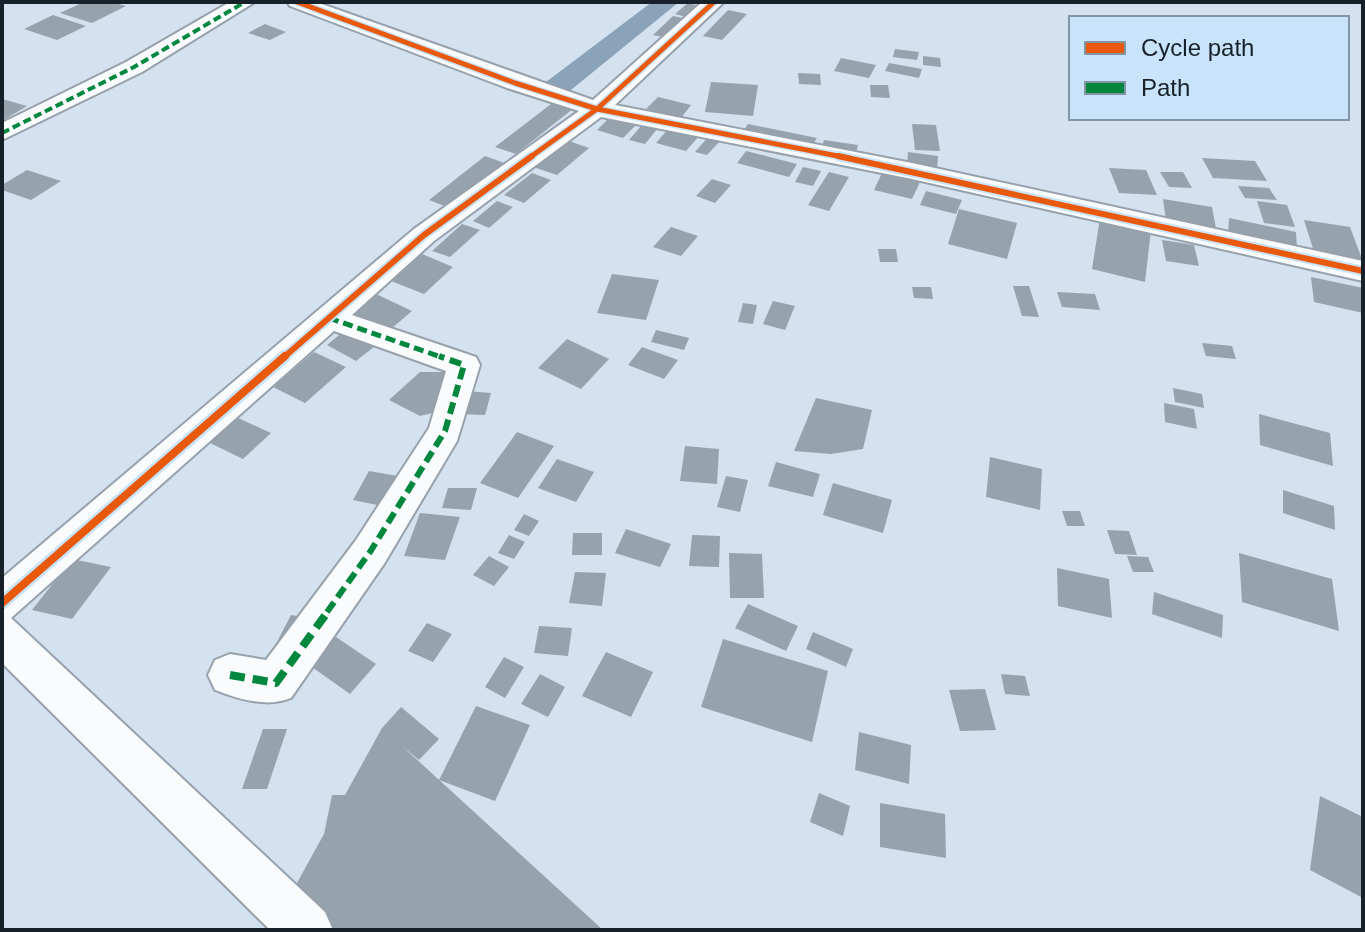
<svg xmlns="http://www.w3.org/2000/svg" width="1365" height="932" font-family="Arial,sans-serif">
<rect width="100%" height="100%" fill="#d4e2f0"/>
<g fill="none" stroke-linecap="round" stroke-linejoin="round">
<path fill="#8aa3b9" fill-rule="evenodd" d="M652,2H679L566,94H546L543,88L546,82Z"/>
</g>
<path fill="#96a2ac" d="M84,2H111L126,6L92,23L60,13Z
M688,3L704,7L690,18L675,14Z
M728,10L747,14L722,40L703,36Z
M53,15L86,26L57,40L24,29Z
M673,16L688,19L668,38L653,35Z
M265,24L286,32L270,40L248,33Z
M895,49L919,52L917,60L893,57Z
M923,56L940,58L941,67L923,65Z
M841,58L876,65L869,78L834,71Z
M889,63L922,69L919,78L885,71Z
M798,73L820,74L821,85L799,84Z
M711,82L758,85L753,116L705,112Z
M870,85H888L890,98L871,97Z
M658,97L691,105L681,118L646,109Z
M2,99L27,106L2,121Z
M555,101L574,108L516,154L495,147Z
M611,116L638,123L623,138L597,130Z
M748,124L817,138L813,144L744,130Z
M912,124L936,125L940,151L915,150Z
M642,125L658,128L645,144L629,140Z
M669,128L699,136L686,151L656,143Z
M709,136L721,140L707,155L695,152Z
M566,140L589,148L557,175L533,167Z
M824,140L858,145L856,153L822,147Z
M746,151L797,164L789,177L737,163Z
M908,152L938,156L937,172L907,168Z
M485,156L507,164L452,209L429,200Z
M1202,158L1255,161L1267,181L1213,178Z
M803,167L821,171L813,186L795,182Z
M1109,168L1146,170L1157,195L1119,193Z
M27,170L61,181L31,200L2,190V185Z
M829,172L849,177L829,211L808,205Z
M1160,172H1183L1192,188L1169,187Z
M532,173L551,180L524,203L504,195Z
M882,173L920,182L912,199L874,190Z
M712,179L731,185L715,203L696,196Z
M1238,186L1269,188L1277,200L1245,198Z
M926,191L962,200L956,214L920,205Z
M1163,199L1212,207L1216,228L1166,220Z
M497,201L513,207L489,228L473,221Z
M1257,201L1287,205L1295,227L1264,223Z
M959,209L1017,223L1007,259L948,244Z
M1100,218L1151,230L1145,282L1092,269Z
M1229,218L1296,232L1297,249L1228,234Z
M1304,220L1350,227L1362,259L1314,252Z
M462,224L480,230L450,257L432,251Z
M671,227L698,236L681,256L653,247Z
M1162,240L1194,245L1199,266L1166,261Z
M878,249H896L898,262H880Z
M422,254L453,267L424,294L391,281Z
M612,274L659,280L646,320L597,313Z
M1311,277L1363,288V313L1314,302Z
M1013,286H1029L1039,317L1022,316Z
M912,287H931L933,299L914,298Z
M1057,292L1095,294L1100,310L1062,307Z
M376,294L412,311L385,334L348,315Z
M773,301L795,306L785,330L763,324Z
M743,303L757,305L753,324L738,322Z
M656,330L689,338L684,350L651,342Z
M344,331L374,347L356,361L327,345Z
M567,339L609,359L581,389L538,368Z
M1202,343L1232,346L1236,359L1206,356Z
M642,347L678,360L664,379L628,365Z
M314,352L346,367L305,403L273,387Z
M420,372H453L444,410L420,416L389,400Z
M1173,388L1202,394L1204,408L1175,402Z
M466,391L491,393L485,415L459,414Z
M816,398L872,410L863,449L831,454L794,451Z
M1164,403L1194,409L1197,429L1165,422Z
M1259,414L1330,433L1333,466L1260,445Z
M236,417L271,433L243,459L208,442Z
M517,432L554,446L518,498L480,483Z
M685,446L719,449L717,484L680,481Z
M990,457L1042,469L1040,510L986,497Z
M557,459L594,472L576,502L538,488Z
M776,462L820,474L813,497L768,486Z
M369,471L398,476L382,506L353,500Z
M726,476L748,480L740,512L717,507Z
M833,483L892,500L883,533L823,515Z
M448,488H477L471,510L442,508Z
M1283,490L1334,506L1335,530L1283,513Z
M1062,511H1080L1085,526H1067Z
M420,513L460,517L445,560L404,556Z
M524,514L539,521L529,536L514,530Z
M626,529L671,544L660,567L615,553Z
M1107,530L1129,531L1137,555L1115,554Z
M573,533H602V555H572Z
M509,535L525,542L514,559L498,553Z
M692,535L720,536L719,567L689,566Z
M729,553L762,554L764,598H730Z
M1239,553L1332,579L1339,631L1242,602Z
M489,556L509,567L494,586L473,575Z
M1127,556L1148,557L1154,572H1133Z
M72,559L111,567L72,619L32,610Z
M1057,568L1109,579L1112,618L1058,606Z
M575,572L606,573L602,606L569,603Z
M1154,592L1223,615L1222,638L1152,614Z
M748,604L798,626L786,651L735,628Z
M291,615L310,618L266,663Z
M427,623L452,634L433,662L408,651Z
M539,626L572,628L568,656L534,653Z
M813,632L853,649L846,667L806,649Z
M336,637L376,664L350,694L309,665Z
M723,639L828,671L812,742L701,707Z
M606,652L653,672L631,717L582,696Z
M504,657L524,667L505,698L485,687Z
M540,674L565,687L548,717L521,704Z
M1001,674L1025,676L1030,696L1005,694Z
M985,689L996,730L960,731L949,690Z
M476,706L530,725L495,801L439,780Z
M401,707L439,739L419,760L402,746L603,930H271L324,834L332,795H345L382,728Z
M263,729H287L267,789H242Z
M859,732L911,745L909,784L855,770Z
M819,793L850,806L843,836L810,822Z
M1320,796L1363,817V898L1310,870Z
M880,803L945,814L946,858L880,847Z"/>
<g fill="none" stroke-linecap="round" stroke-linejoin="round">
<g stroke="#96a1ac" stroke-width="4">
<path id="minor" d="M230,2H255L142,72L2,140V123L126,62Z
M287,2H316L593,100L702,2H724L615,105L912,163L1363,261V281L912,179L601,117L434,241L352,315L476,357L480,365L457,441L384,564L291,698C267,708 238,699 215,690L208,675L215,660L230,654L266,660L356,540L429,428L446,371L334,331L11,618L325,912L333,930H270L2,663V578L414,229L579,111L507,88L290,6Z"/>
</g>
<use href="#minor" fill="#f9fbfd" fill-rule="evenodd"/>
<path stroke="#00873e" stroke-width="4" stroke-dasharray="8 4" stroke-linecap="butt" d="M2,133L134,67L245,2"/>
<path stroke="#00873e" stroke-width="5" stroke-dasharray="10 5" stroke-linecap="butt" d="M329,318L444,358"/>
<path stroke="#00873e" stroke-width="6" stroke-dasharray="12 6" stroke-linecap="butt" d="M327,612L370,552L445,431L464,365L439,356"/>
<path stroke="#00873e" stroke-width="8" stroke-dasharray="15 8" stroke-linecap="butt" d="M230,675L276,683L329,610"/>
<g stroke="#c9e3fb" stroke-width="8">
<path id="cycleway-far2" d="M297,2L515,83L597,109L848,158
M529,158L597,109L714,2"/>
</g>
<g stroke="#c9e3fb" stroke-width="10">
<path id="cycleway-far1" d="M838,156L1363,271
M283,358L424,235L532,156"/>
</g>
<g stroke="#c9e3fb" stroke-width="13">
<path id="cycleway" d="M2,603L285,356"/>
</g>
<use href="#cycleway-far2" stroke="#e8590c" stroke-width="5"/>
<use href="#cycleway-far1" stroke="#e8590c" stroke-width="6"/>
<use href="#cycleway" stroke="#e8590c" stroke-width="8"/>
</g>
<rect width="1365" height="932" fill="none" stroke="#172129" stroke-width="8"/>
<rect x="1069" y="16" width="280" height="104" fill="#c9e3fb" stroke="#8295a7" stroke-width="2"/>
<rect x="1085" y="42" width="40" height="12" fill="#e8590c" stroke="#8295a7" stroke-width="2"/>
<text x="1141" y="56" font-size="24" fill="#172129">Cycle path</text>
<rect x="1085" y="82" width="40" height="12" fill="#00873e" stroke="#8295a7" stroke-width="2"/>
<text x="1141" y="96" font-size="24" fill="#172129">Path</text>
</svg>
